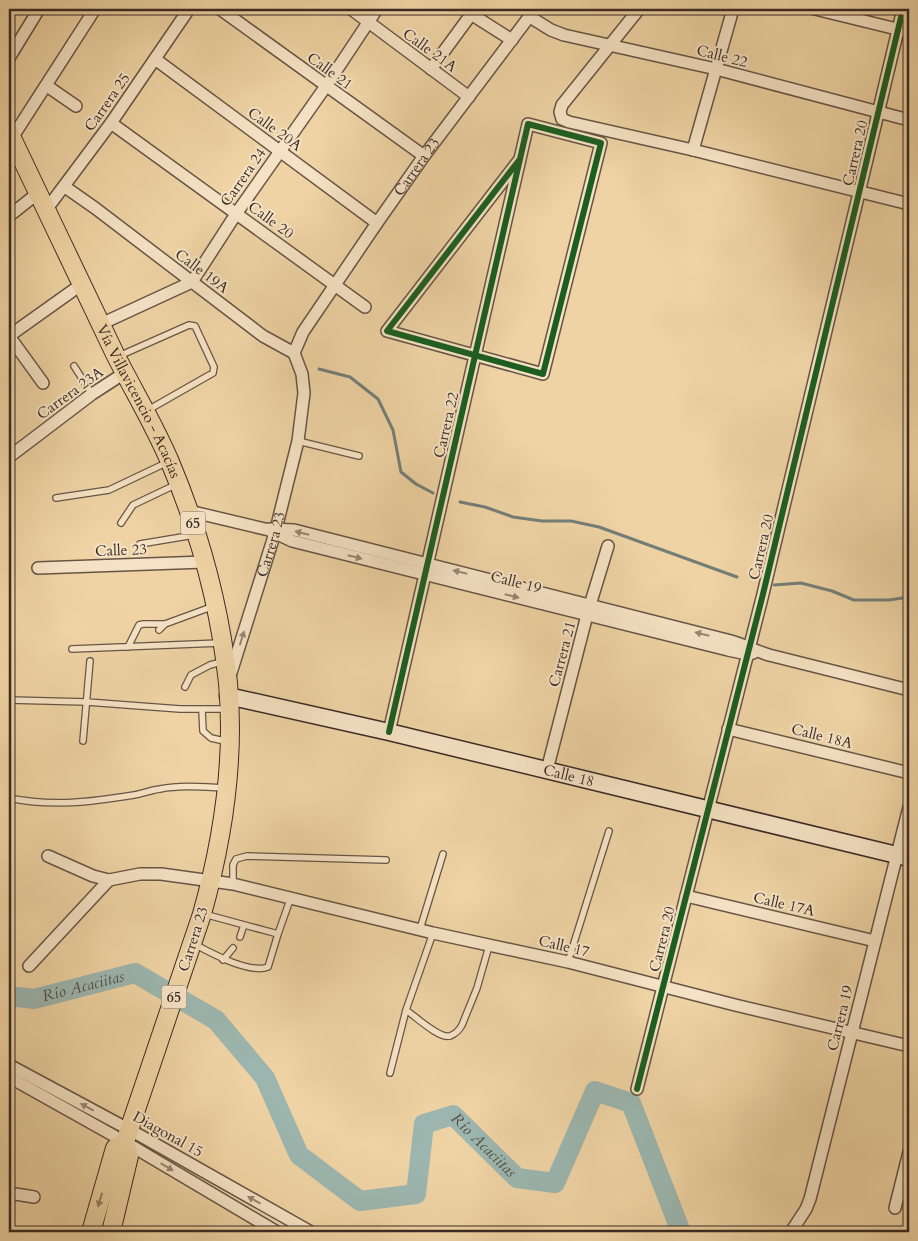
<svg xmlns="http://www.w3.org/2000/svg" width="918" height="1241" font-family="Cardo,serif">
<rect width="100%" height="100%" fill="#efd3a4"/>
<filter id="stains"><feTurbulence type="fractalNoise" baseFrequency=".004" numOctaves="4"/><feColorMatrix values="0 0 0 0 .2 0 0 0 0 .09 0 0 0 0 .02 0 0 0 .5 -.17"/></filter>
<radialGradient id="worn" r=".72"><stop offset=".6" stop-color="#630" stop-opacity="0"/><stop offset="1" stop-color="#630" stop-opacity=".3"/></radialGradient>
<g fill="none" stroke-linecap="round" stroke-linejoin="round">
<path stroke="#747e78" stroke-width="3" d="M319,369L350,377L378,399L393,430L401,472L416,484L433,493
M460,502L485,507L513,517L542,521H571L599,527L737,577
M774,585L801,583L832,591L854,600H889L909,597"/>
<path stroke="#9cb6af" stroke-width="20" id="s1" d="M9,996L34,999L135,973L216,1020L265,1078L299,1155L360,1201L416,1194L424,1124L453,1115L517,1178L555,1183L595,1091L631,1103L681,1232"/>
<g stroke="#665545" stroke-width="8">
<path id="lane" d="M119,356L189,325L195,326L214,367L213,373L148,410
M74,366L92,394
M298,441L359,456
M56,498L109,490L168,462
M121,523L133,505L177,484
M140,544L194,535
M159,630L165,624L214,606
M128,647L139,625L143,624H165
M72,649L220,643
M185,687L191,675L210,665L222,662
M9,700L87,702L180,709H227
M202,710L203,731L211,738L229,742
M83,741L90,661
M9,798C52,807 91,802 134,795C142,794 151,790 160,789C181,785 203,787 225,788
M233,884V865L236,859L247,856L386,860
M204,914L278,934L291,897
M420,929L443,854
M240,937L244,925
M194,944C211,953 249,974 268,967L278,934
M223,960L233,948
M568,962L609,831
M406,1010C415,1016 439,1039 450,1036C455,1034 460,1029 462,1025L477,988L489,946
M390,1073L406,1010L433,933
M180,1232L181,1231"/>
</g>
<g stroke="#665545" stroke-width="14">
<g id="street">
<path d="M220,9L424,156"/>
<path d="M351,9L469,97"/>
<path d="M639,9L562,105L560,112L562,119L569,122L693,150L909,204"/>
<path d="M815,9L909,32"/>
<path d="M471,14L512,40"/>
<path d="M530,17L551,30L564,35L716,69L909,120"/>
<path d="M9,58L39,9"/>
<path d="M155,59L377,223"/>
<path d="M431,69L475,9"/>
<path d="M47,86L76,106"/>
<path d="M111,123L365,307"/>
<path d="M12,138L95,9"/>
<path d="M693,150L733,9"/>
<path d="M65,187L95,208L263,336L294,353"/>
<path d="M46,210L111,123L189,9"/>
<path d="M9,216L38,193"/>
<path d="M101,324L192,282L236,214L326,86L377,9"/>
<path d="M9,336L82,284"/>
<path d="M9,336L43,383"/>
<path d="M9,457L92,394L126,372"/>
<path d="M189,511L269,530L292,541L728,650L747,654L753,653"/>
<path d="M269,529L294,530L731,641C744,645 756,651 769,655L909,690"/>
<path d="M38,568L204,562"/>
<path id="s2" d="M230,676L275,533L298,441L304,393L302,374L294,353L303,332L377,223L424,156L535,9"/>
<path d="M728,729L909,773"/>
<path d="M389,732C435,529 482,327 528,124L601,143L543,374L387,331L520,159"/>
<path d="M547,770L587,615L608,546"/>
<path d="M48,856L93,876L109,880L140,874H161L233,884L433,933L568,962L735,1005L909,1046"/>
<path d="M686,896L875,941"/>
<path d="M29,966L109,880"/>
<path d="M9,1065L141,1136L311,1232"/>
<path d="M9,1077L125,1142L277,1232"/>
<path d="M637,1089L763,594L903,9"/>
<path d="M9,1193L34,1197"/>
<path d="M895,1208L909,1152"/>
<path d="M791,1232L806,1209L810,1199L909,807"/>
</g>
</g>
<g stroke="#392b25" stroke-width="19">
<g id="secondary">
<path id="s3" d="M228,696L389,732L909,858"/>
</g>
</g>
<g stroke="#392b25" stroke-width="20">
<g id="primary">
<path id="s4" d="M9,132C45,206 79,280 115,354C133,390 154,424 170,462C199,531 220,607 228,683C235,760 223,839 202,914L125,1142L129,1156L111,1232"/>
<path d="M91,1232L115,1148L125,1142"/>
</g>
</g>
<use href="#lane" stroke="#f5e2c4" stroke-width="5.5"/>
<use href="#street" stroke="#f5e2c4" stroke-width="11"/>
<use href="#secondary" stroke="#f5e2c4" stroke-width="16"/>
<use href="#primary" stroke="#efd3a4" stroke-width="18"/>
<g stroke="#f5e2c4" stroke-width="9">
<path id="cycleway" d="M389,732C435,529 482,327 528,124L601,143L543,374L387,331L520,159
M637,1089L763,594L903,9"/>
</g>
<use href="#cycleway" stroke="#1b5e20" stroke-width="6"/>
</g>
<defs><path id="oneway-solid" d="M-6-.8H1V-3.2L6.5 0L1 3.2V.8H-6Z" transform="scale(1.25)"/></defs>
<g fill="#978674">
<use href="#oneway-solid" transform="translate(302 533) rotate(-166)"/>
<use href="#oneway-solid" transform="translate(355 557) rotate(14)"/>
<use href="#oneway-solid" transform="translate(460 572) rotate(-166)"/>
<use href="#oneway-solid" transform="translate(512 596) rotate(14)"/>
<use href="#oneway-solid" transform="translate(702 634) rotate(-166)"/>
<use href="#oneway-solid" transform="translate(242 638) rotate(-73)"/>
<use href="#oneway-solid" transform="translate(87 1107) rotate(-152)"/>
<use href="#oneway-solid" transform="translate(167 1167) rotate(31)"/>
<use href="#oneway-solid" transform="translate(254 1200) rotate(-151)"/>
</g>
<use fill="#947f64" href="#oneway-solid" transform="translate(100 1200) rotate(106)"/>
<g text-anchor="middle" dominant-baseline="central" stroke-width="4" stroke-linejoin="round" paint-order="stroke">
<g fill="#f5e2c4" stroke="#716255" stroke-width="1">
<rect x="180.5" y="511.5" width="25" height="23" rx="4"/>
<rect x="161.5" y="985.5" width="25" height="23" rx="4"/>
</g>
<g font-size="14" font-weight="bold" fill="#392b25">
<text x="193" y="523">65</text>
<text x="174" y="997">65</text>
</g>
<g font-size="15" fill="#392b25" stroke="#f5e2c4">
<text transform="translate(430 50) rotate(36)">Calle 21A</text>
<text transform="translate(722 56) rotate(14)">Calle 22</text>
<text transform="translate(330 71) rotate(36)">Calle 21</text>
<text transform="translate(107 102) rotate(-55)">Carrera 25</text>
<text transform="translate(275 129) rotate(36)">Calle 20A</text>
<text transform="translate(855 153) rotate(-77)">Carrera 20</text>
<text stroke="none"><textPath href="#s2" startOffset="558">Carrera 23</textPath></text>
<text transform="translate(243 177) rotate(-55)">Carrera 24</text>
<text transform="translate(271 220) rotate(36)">Calle 20</text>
<text transform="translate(202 271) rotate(37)">Calle 19A</text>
<text transform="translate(70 393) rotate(-36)">Carrera 23A</text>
<text stroke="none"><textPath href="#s4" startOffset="299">Vía Villavicencio - Acacías</textPath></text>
<text transform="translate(446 425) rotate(-77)">Carrera 22</text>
<text stroke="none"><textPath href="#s2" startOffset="138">Carrera 23</textPath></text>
<text transform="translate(761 547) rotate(-77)">Carrera 20</text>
<text transform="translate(121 550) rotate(-2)">Calle 23</text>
<text transform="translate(516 582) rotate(14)">Calle 19</text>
<text transform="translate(562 654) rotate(-75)">Carrera 21</text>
<text transform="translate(822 736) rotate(14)">Calle 18A</text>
<text stroke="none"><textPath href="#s3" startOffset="350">Calle 18</textPath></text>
<text transform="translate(784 904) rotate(13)">Calle 17A</text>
<text transform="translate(193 939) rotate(-72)">Carrera 23</text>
<text transform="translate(662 939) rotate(-76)">Carrera 20</text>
<text transform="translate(564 946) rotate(13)">Calle 17</text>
<text transform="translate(840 1018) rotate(-76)">Carrera 19</text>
<text transform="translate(168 1134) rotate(29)">Diagonal 15</text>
</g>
<g font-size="16" font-style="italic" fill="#524e48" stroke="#f5e2c4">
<text stroke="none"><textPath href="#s1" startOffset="76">Río Acaciitas</textPath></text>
<text stroke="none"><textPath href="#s1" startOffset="660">Río Acaciitas</textPath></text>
</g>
</g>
<rect width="918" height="1241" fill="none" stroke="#efd3a4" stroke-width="30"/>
<rect x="10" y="10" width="898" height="1221" fill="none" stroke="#392b25" stroke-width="2.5"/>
<rect x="15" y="15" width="888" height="1211" fill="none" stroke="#392b25"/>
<rect width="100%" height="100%" filter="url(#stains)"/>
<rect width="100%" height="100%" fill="url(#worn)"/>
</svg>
